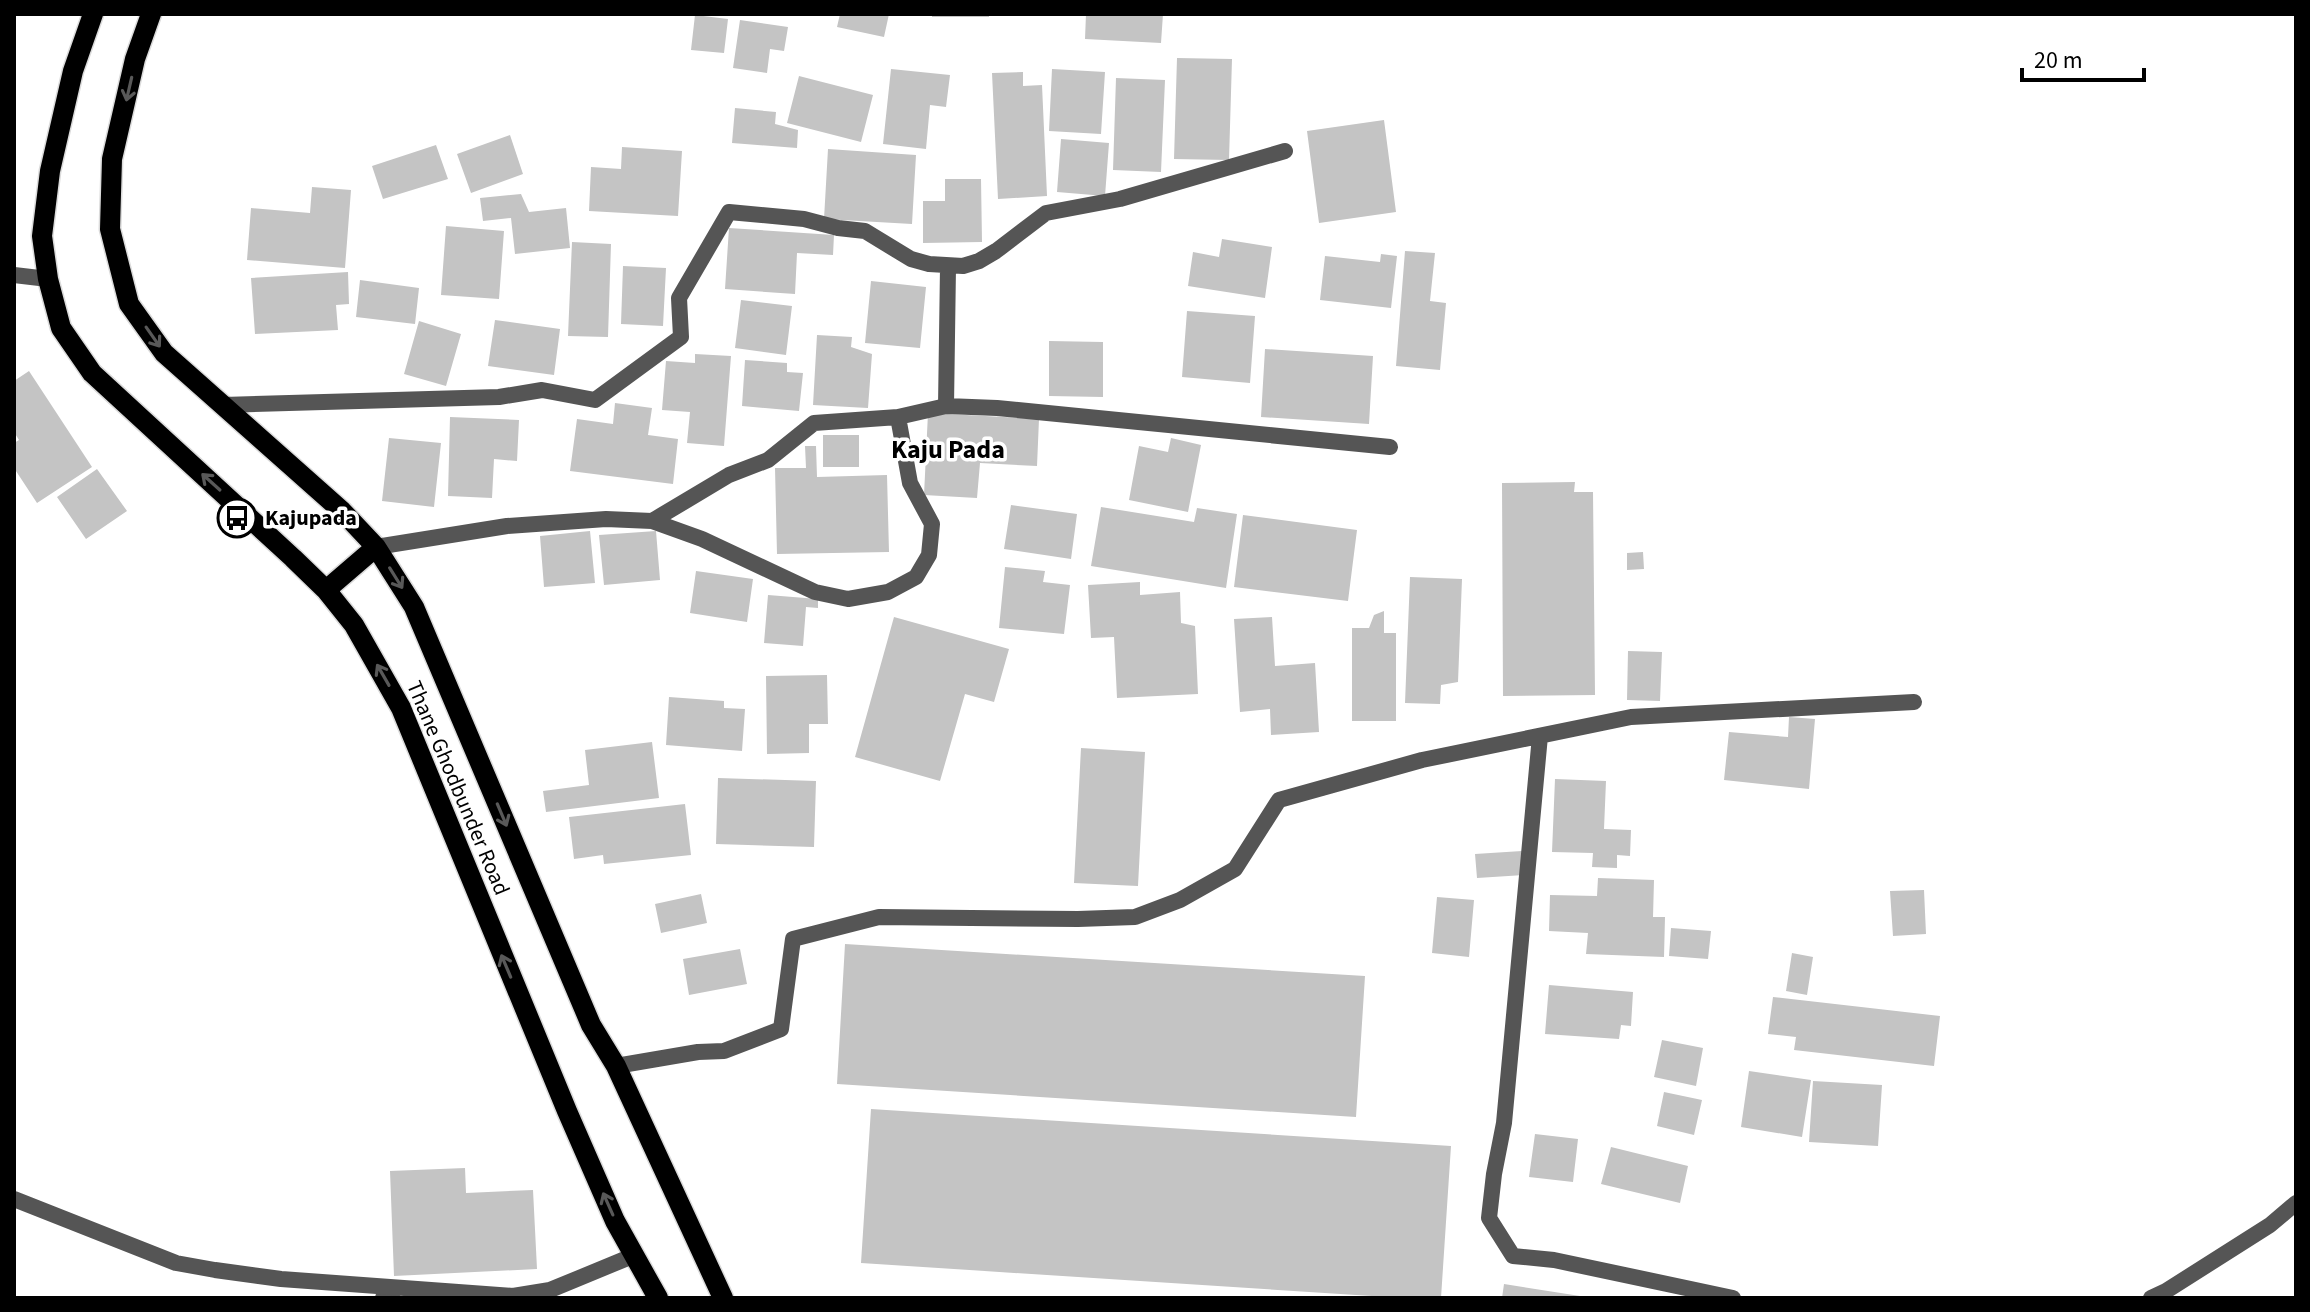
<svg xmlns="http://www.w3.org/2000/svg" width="2310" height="1312" font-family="'Source Sans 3',sans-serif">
<rect width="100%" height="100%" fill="#fff"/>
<path fill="#c4c4c4" d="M840,14H889L884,37L837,27Z
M932,14H989V17H932Z
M1086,14H1163L1161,43L1085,39Z
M695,15L728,19L724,53L691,50Z
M740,20L788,27L784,51L770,49L767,73L733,68Z
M1177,58L1232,59L1229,160L1174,159Z
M891,69L950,75L946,107L930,105L926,149L883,144Z
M1052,69L1105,72L1101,134L1049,131Z
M1023,72V86L1042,85L1047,196L998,199L992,73Z
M799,76L873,95L861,142L787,123Z
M1116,78L1165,80L1161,172L1113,170Z
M735,108L776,112L775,124L798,130L797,148L732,143Z
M1384,120L1396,212L1319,223L1307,131Z
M510,135L523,174L471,193L457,154Z
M1061,139L1109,143L1105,196L1057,192Z
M436,145L448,179L383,199L372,166Z
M622,147L682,151L678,216L589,211L591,167L621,169Z
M828,149L916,155L912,224L824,219Z
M945,179H981L982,242L923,243V201H945Z
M312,187L351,190L345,268L247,260L251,208L310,213Z
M521,194L529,212L566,208L570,248L515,254L511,218L483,221L480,198Z
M446,226L504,231L499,299L441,295Z
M729,228L834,235L833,255L797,253L795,294L725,289Z
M1222,239L1272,247L1265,298L1188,286L1193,252L1219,257Z
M572,242L611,244L608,337L568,336Z
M1405,251L1435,253L1430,301L1446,303L1440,370L1396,366Z
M1381,254L1397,256L1391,308L1320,300L1325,256L1380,262Z
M623,266L666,268L663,326L621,324Z
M348,272L349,304L336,305L338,330L255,334L251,278Z
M360,280L419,288L415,324L356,317Z
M871,281L926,287L920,348L865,343Z
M741,300L792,306L786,355L735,348Z
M1187,311L1255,316L1250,383L1182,377Z
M495,320L560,329L554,375L488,366Z
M419,321L461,334L446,386L404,374Z
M817,335L852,337L851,347L872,354L868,408L813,405Z
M1049,341L1103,342V397L1049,396Z
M1265,349L1373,356L1369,424L1261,417Z
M695,354L731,356L724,446L687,443L690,412L662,410L666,361L695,363Z
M745,360L787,363V372L803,373L799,411L742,406Z
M29,371L92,467L37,503L14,468V443L19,440L14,432V381Z
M615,403L652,408L648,435L678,439L673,484L570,471L577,419L613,424Z
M928,413L1039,419L1037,466L980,463L977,498L924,495Z
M450,417L519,420L517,461L494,459L492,498L448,496Z
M823,435H859V467H823Z
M389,438L441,443L434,507L382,501Z
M1171,438L1201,445L1188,512L1129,500L1139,446L1168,452Z
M805,446H816L817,477L887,475L889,552L777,554L775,468H806Z
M97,469L127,511L86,539L57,497Z
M1575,482L1574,492H1593L1595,695L1503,696L1502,483Z
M1011,505L1077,514L1071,559L1004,549Z
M1101,507L1194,522L1197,508L1237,514L1226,588L1091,566Z
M1243,515L1357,530L1348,601L1234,587Z
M590,531L595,583L544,587L540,536Z
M656,531L660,580L604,585L599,535Z
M1643,552L1644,569L1627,570V553Z
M1005,567L1045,571L1043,582L1070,585L1064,634L999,628Z
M696,571L753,579L747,622L690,613Z
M1410,577L1462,579L1458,682L1441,685L1440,704L1405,703Z
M1140,582V595L1180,592L1181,623L1195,626L1198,694L1117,698L1114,637L1091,638L1088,585Z
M768,595L818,599V608L806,607L803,646L764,643Z
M1384,611V633H1396V721H1352V628H1369L1374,615Z
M894,617L1009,649L994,702L965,694L940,781L855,757Z
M1272,617L1275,666L1315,663L1319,732L1271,735L1270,709L1240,712L1234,619Z
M1628,651L1662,652L1660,701L1627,700Z
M827,675L828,724H809V753L767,754L766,676Z
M669,697L724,701V708L745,709L742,751L666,745Z
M1789,717L1815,719L1809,789L1724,780L1729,732L1788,737Z
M652,742L659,798L546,812L543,791L589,785L585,750Z
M1081,748L1145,752L1138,886L1074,883Z
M718,778L816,781L814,847L716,844Z
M1555,779L1606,781L1604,829L1631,830L1630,856L1617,855V868L1592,867L1593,853L1552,852Z
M685,804L691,855L604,864L603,855L574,859L569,817Z
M1522,851L1524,875L1477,878L1475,854Z
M1598,878L1654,880L1653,917H1665L1664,957L1586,954L1588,933L1549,931L1550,895L1597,896Z
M1924,890L1926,934L1893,936L1890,891Z
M701,894L707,923L661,933L655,904Z
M1437,897L1474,900L1469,957L1432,953Z
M1671,928L1711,931L1708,959L1669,956Z
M845,944L1365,976L1356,1117L837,1084Z
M740,949L747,984L689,995L683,959Z
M1792,953L1813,957L1807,995L1786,991Z
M1549,985L1633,992L1631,1026L1621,1025L1619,1039L1545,1034Z
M1773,997L1940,1016L1934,1066L1794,1050L1796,1037L1768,1034Z
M1662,1040L1703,1048L1696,1086L1654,1077Z
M1749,1071L1811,1080L1802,1137L1741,1127Z
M1813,1081L1882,1085L1878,1146L1809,1142Z
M1664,1092L1702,1100L1694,1135L1657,1126Z
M871,1109L1451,1146L1441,1298H1403L861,1263Z
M1535,1134L1578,1139L1573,1182L1529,1177Z
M1611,1147L1688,1166L1680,1203L1601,1184Z
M465,1168L466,1193L533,1190L537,1269L394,1276L390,1171Z
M1504,1284L1580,1296V1298H1502Z"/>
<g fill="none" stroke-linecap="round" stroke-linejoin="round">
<g stroke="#dbdbdb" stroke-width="23">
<path id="primary" d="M93,14L73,71L50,171L42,236L48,279L61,328L92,373L293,558L326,590L354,625L401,708L567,1111L615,1221L658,1298
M151,14L135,59L112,159L110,229L129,304L164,353L342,511L376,547L414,607L591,1025L616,1066L723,1298
M326,590L376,547"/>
</g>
<path stroke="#555" stroke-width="16" d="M383,1298L397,1288"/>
<path stroke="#555" stroke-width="16" d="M14,275L48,279
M223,405L499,397L542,390L595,400L681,337L679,298L729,212L804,219L838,228L865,231L911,259L929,264L963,266L979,261L996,251L1046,213L1120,199L1285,151
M946,406L948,267
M652,521L729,475L768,460L814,423L898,417L946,406L997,408L1390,447
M376,547L507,526L606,519L652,521L702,539L815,592L848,599L888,592L916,577L929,555L932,524L910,483L898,417
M1540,736L1504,1123L1494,1174L1489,1218L1513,1256L1554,1260L1733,1298
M616,1066L698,1052L724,1051L781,1029L793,939L879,917L1078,919L1135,917L1180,900L1235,869L1279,800L1422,760L1631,717L1914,702
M14,1199L176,1263L215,1270L281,1279L513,1296L550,1290L635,1255
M2151,1298L2166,1291L2270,1225L2296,1203"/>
<use href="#primary" stroke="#000" stroke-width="20"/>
</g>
<defs><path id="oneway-shaft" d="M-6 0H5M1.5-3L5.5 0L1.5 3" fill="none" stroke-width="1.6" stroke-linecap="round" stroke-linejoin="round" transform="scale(2)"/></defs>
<g stroke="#595959">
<use href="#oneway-shaft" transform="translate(129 89) rotate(103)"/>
<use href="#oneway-shaft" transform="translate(153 337) rotate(55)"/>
<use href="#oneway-shaft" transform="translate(211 482) rotate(-138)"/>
<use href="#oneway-shaft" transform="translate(396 578) rotate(58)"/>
<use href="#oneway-shaft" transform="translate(383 675) rotate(-120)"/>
<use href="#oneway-shaft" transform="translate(502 815) rotate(67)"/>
<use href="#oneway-shaft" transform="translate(506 966) rotate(-113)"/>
<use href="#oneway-shaft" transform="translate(608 1204) rotate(-114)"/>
</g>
<defs>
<g id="bus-ring" transform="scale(2)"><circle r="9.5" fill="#fff" stroke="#000" stroke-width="1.5"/><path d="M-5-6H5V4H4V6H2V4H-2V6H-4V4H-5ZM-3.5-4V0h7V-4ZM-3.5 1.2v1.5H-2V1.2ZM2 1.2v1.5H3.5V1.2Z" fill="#000"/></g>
</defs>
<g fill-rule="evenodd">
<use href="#bus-ring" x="237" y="518"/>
</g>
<g text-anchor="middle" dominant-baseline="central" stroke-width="7" stroke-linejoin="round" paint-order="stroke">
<g font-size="22" font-weight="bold" fill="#000" stroke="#fff" text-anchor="start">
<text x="265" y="518">Kajupada</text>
</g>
<g font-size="22" fill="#000" stroke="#fff">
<text transform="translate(458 788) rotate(67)">Thane Ghodbunder Road</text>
</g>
<g font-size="26" font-weight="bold" fill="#000" stroke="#fff">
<text x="948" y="449">Kaju Pada</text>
</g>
</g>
<rect width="2310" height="1312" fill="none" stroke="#000000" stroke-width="32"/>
<path d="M2022 68v12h122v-12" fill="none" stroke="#000000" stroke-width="4"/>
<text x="2034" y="68" font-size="24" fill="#000000" stroke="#ffffff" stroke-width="6" paint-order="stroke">20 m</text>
</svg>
